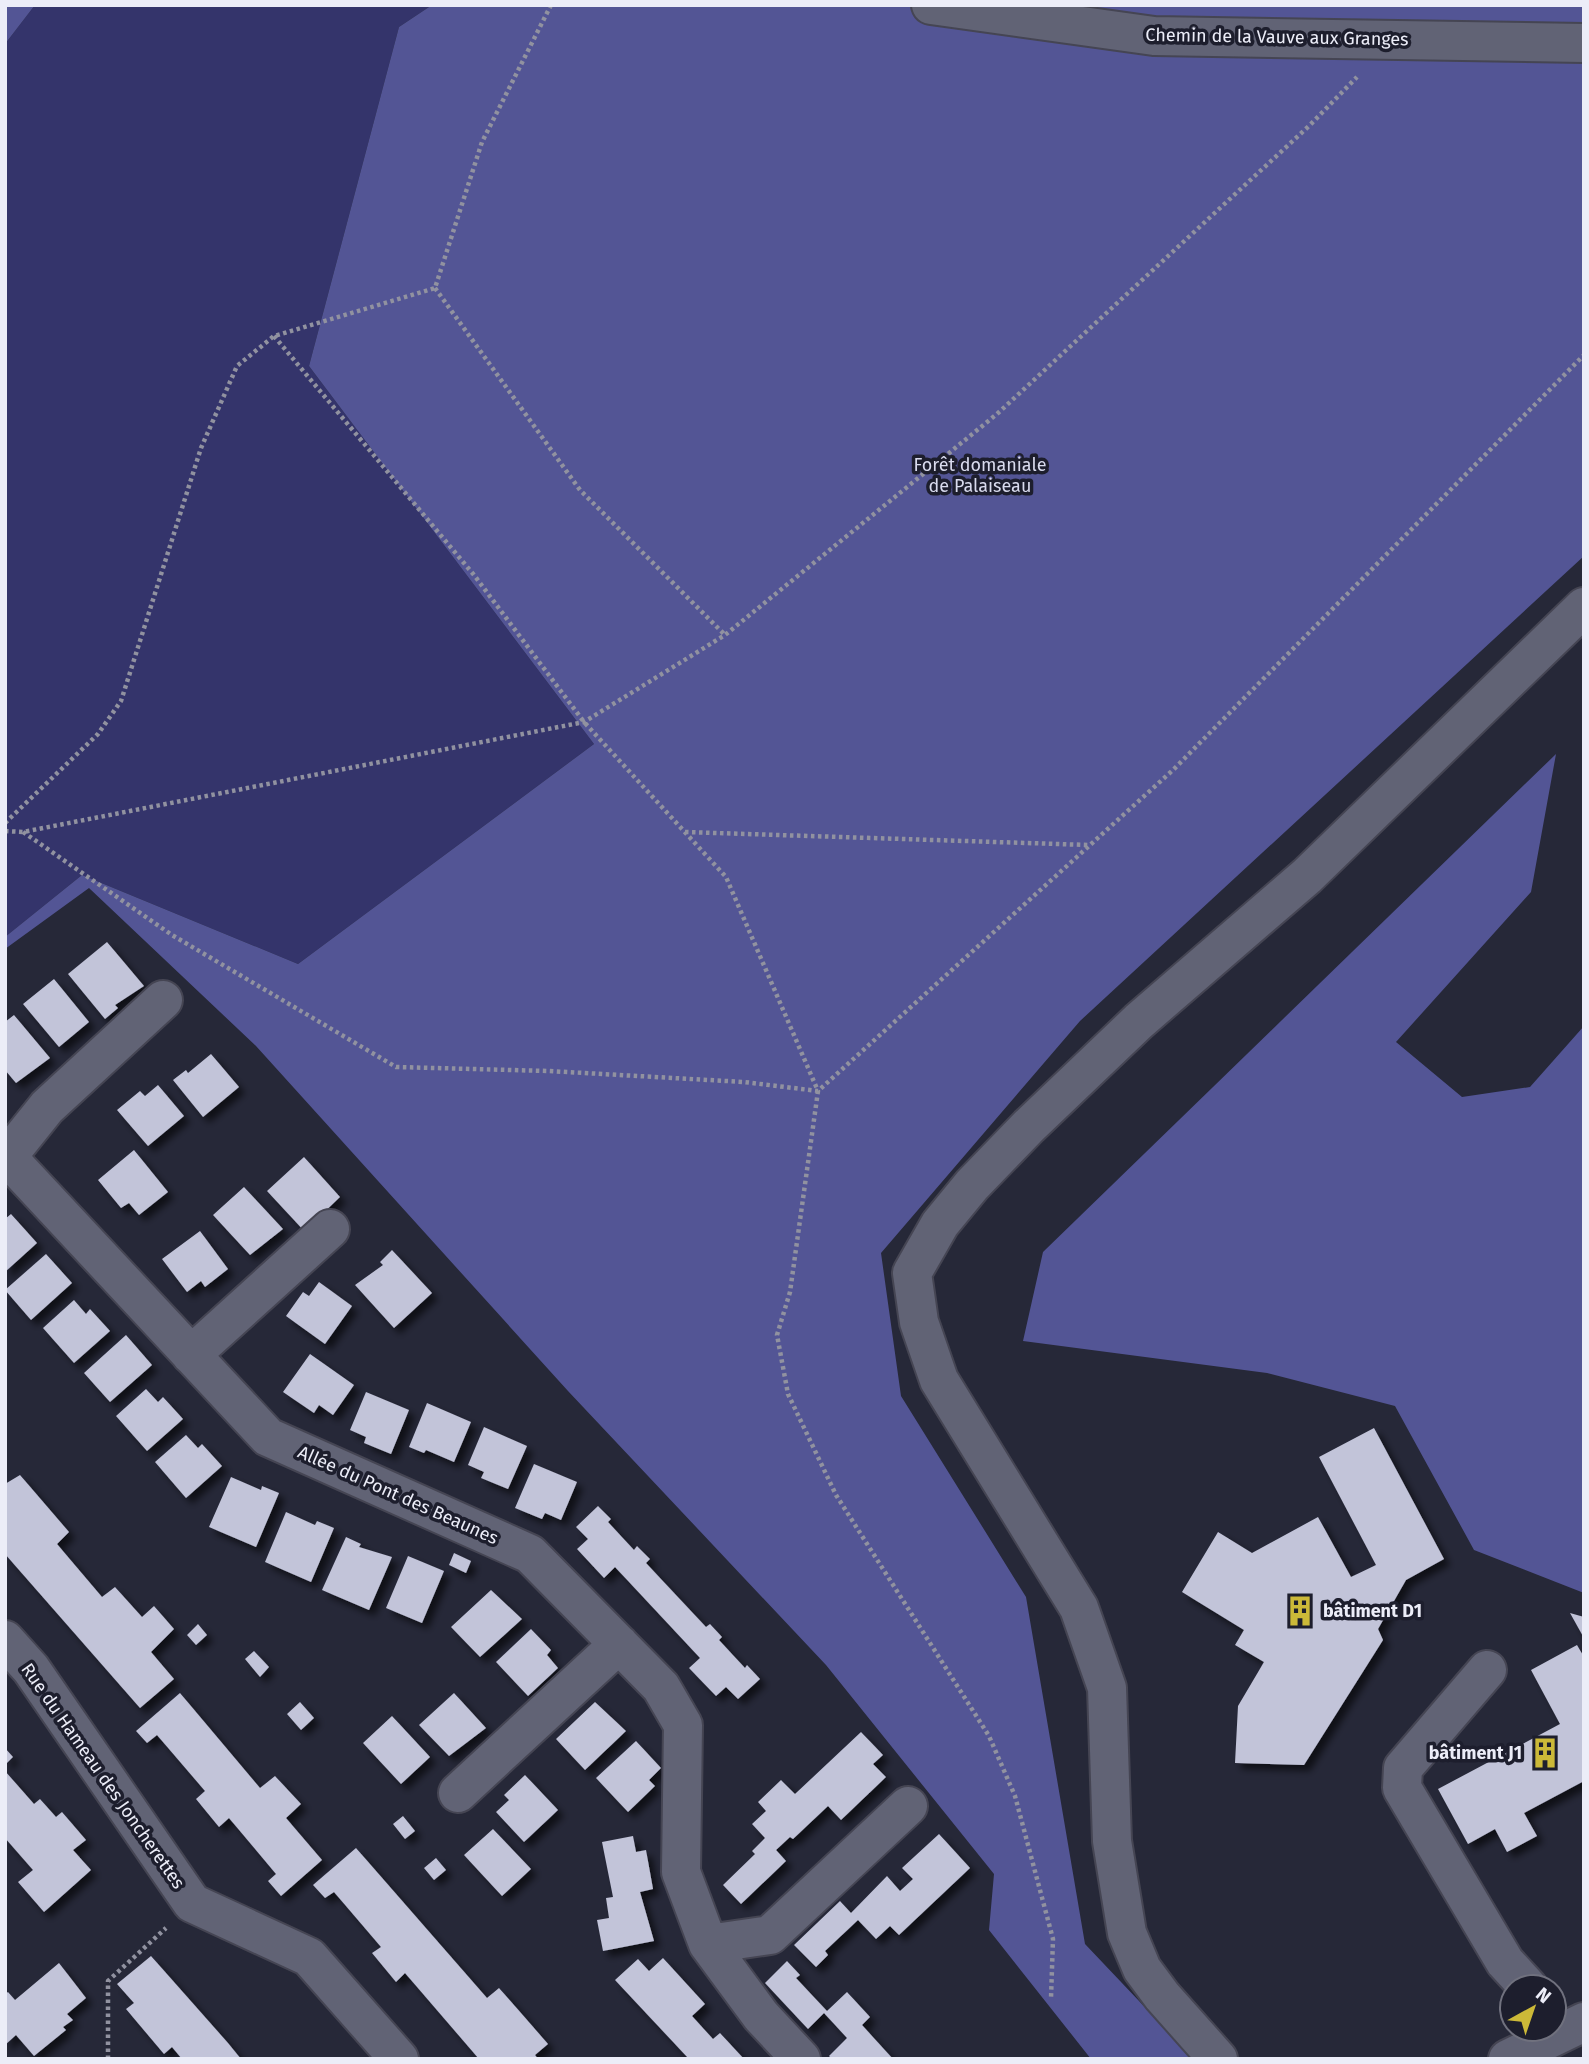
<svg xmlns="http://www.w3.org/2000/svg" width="1589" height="2064" font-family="'Fira Sans',sans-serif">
<defs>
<filter id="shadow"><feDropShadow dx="6" dy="6" stdDeviation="3.5" flood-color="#0009"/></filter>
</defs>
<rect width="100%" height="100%" fill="#262838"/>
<path fill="#34346b" d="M35,5H432L399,27L309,366L594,744L298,964L82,875L5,937V44Z"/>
<path fill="#535595" d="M5,5H35L5,44Z
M432,5H1584V556L1080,1021L881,1253L901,1396L1026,1597L1085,1944L1194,2059H1091L989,1930L994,1874L826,1665L568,1391L256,1046L89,888L5,949V937L82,875L298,964L594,744L309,366L399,27Z
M1556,754L1531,892L1396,1042L1462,1097L1530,1087L1584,1026V1593L1474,1550L1395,1406L1267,1373L1023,1341L1043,1252Z"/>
<path fill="#c2c4d9" filter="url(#shadow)" d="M107,942L144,986L115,1005L118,1008L105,1019L68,974Z
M54,979L89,1022L59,1047L23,1004Z
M14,1015L50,1058L16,1083L5,1070V1022Z
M211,1054L239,1087L203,1117L173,1080L186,1070L188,1073Z
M158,1085L184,1116L148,1146L117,1110L140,1091L145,1096Z
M134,1150L168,1192L139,1215L129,1203L121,1208L98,1180Z
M304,1157L340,1197L317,1219L307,1234L267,1191Z
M244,1187L283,1229L250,1255L213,1215Z
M11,1214L37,1243L5,1272V1219Z
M200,1231L228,1269L205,1287L201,1281L187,1292L162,1259Z
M392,1250L432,1293L394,1328L355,1285L383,1265L380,1262Z
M46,1254L72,1283L31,1320L5,1290Z
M319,1282L352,1306L325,1344L286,1316L303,1292L309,1296Z
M74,1300L86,1314L90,1309L110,1331L74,1363L43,1328Z
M126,1335L152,1365L110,1402L84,1373Z
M310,1354L354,1385L333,1415L319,1405L314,1413L283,1392Z
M146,1389L158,1402L163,1397L183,1419L147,1451L116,1416Z
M366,1392L409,1410L391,1454L364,1443L366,1437L350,1430Z
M427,1403L471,1422L454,1462L426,1450L424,1453L409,1447Z
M484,1427L527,1446L508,1489L481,1478L484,1472L468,1465Z
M1374,1428L1444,1559L1406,1580L1378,1629L1383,1640L1304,1765L1235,1763L1238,1706L1264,1662L1235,1645L1244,1630L1182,1592L1218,1532L1252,1553L1318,1517L1351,1577L1376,1565L1319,1457Z
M186,1435L198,1448L202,1444L222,1466L186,1498L155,1462Z
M534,1464L577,1482L561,1520L545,1513L542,1519L515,1508Z
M20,1475L69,1532L57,1544L102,1597L115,1587L142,1617L154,1606L174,1629L151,1652L174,1679L140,1708L5,1554V1484Z
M231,1477L261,1490L262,1486L279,1493L256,1547L209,1527Z
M598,1506L611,1519L608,1522L634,1550L637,1546L650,1559L646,1563L706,1627L710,1624L722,1637L719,1640L745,1668L747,1665L760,1679L738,1699L726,1687L716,1696L689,1668L700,1658L615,1567L604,1578L577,1549L588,1539L576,1527Z
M286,1512L315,1525L317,1521L334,1528L311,1582L265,1562Z
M346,1537L361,1544L359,1547L392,1557L369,1610L322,1590Z
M454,1553L471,1561L466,1573L449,1565Z
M408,1556L444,1571L422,1623L386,1608Z
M491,1590L522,1619L480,1657L451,1627Z
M1570,1613L1584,1617V1638Z
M198,1624L207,1635L196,1645L187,1635Z
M531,1629L551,1650L547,1655L558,1668L528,1696L496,1662Z
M1577,1645L1584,1657V1781L1524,1813L1537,1836L1507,1852L1495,1829L1468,1844L1438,1789L1560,1724L1531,1670Z
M254,1651L269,1667L260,1677L245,1659Z
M180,1693L260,1788L275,1776L301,1804L286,1818L322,1860L281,1896L268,1881L276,1874L229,1818L219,1827L196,1799L205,1791L157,1735L147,1743L136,1731Z
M454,1693L486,1728L449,1756L419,1725Z
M300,1702L314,1718L301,1730L287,1714Z
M595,1702L626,1731L585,1770L556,1739Z
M392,1716L430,1757L401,1784L363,1743Z
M861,1732L883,1755L873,1764L886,1777L841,1820L828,1806L793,1839L790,1837L776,1850L786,1861L741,1904L723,1885L755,1854L752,1851L765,1838L752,1824L766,1811L758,1802L781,1780L795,1794Z
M636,1741L661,1768L649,1780L655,1786L628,1812L596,1778Z
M5,1748L13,1757L5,1765Z
M5,1771L34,1804L40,1799L56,1817L62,1812L86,1840L73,1850L91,1870L44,1912L18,1882L33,1870L5,1838Z
M525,1775L558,1810L524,1842L496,1812L509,1800L504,1795Z
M403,1816L415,1831L405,1839L393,1824Z
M493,1829L531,1869L502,1896L464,1855Z
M939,1834L970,1868L899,1935L890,1926L876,1939L858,1920L825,1951L828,1955L816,1967L794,1945L840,1901L851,1913L887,1876L900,1891L913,1879L902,1868Z
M633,1836L636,1852L646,1850L653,1889L640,1892L654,1941L603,1951L597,1920L609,1918L606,1898L613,1897L602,1842Z
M356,1848L487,1998L499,1988L521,2013L548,2044L535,2055L538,2059H479L405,1973L396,1982L372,1953L381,1947L334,1892L325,1898L313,1885Z
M436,1858L446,1870L434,1880L424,1868Z
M151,1956L228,2043L241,2059H182L172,2047L164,2054L126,2009L134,2003L117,1984Z
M663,1958L705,2004L692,2016L713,2039L720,2033L744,2059H689L615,1980L638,1959L649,1971Z
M787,1961L800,1975L796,1978L827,2011L847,1992L870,2017L862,2025L893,2059H832L829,2056L847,2038L824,2013L808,2029L765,1983Z
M59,1963L86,1998L67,2014L73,2020L63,2027L66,2030L34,2056L16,2035L5,2045V1994L8,1992L15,2000Z"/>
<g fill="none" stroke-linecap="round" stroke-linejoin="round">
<g stroke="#454553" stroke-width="42">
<path id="minor" d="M931,5L1154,36L1584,43
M163,1000L47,1107L7,1157L268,1437L530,1554L661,1687L683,1725L681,1872L708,1944L761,2016L801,2059
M191,1355L330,1229
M5,1640L31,1669L192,1903L309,1957L399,2059
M1487,1670L1403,1768L1402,1788L1505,1962L1528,1987
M458,1793L619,1644
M708,1944L770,1935L908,1806
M1218,2059L1162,1996L1142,1969L1127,1933L1112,1841L1107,1688L1079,1608L939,1380L919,1322L912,1273L940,1224L972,1185L1029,1126L1139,1021L1307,876L1584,607
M1508,2059L1584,2022"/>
</g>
<path stroke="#9192a0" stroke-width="4.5" stroke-dasharray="3.5 3.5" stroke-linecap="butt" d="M435,288L580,490L725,635
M274,336L474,575L584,722L726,877L818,1091L790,1292L777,1335L788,1394L836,1495L989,1736L1015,1796L1053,1939L1051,1998
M5,823L98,734L121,701L201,448L237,366L274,336L435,288L482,142L551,5
M5,831L23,832L584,722L725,635L997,414L1310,125L1357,77
M23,832L172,935L396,1067L549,1071L744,1082L818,1091L1173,770L1584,355
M685,832L1089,845
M108,2059V1981L166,1928"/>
<use href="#minor" stroke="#616375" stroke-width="38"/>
</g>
<defs>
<g id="building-bare" transform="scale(2.415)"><path d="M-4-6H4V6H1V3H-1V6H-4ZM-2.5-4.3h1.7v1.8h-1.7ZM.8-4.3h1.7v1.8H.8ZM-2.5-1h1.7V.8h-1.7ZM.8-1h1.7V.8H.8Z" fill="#ccb938" stroke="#1d1e2d" stroke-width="2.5" paint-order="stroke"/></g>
</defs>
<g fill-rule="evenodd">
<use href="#building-bare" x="1300" y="1611"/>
<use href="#building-bare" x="1545" y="1753"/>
</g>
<g text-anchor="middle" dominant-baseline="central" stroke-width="7" stroke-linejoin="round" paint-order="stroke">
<g font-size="18" fill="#ecedf8" stroke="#1d1e2d">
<text transform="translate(1277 37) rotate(1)">Chemin de la Vauve aux Granges</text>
<text transform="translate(398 1495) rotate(24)">Allée du Pont des Beaunes</text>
<text transform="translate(103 1776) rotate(55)">Rue du Hameau des Joncherettes</text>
</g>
<g font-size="18" fill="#d9dbee" stroke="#1d1e2d">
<text x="980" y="465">Forêt domaniale<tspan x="980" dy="21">de Palaiseau</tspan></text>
</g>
<g font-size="18" font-weight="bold" fill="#ecedf8" stroke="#1d1e2d" text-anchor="start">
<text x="1323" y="1611">bâtiment D1</text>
<text x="1522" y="1753" text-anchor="end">bâtiment J1</text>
</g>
</g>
<rect width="1589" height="2064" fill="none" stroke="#ecedf8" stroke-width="14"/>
<g transform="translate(1533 2008) rotate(40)"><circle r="33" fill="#1d1e2d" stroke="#70717e" stroke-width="2"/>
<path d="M0-5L12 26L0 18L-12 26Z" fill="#ccb938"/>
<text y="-10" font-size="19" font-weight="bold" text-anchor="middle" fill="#ecedf8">N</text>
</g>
</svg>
